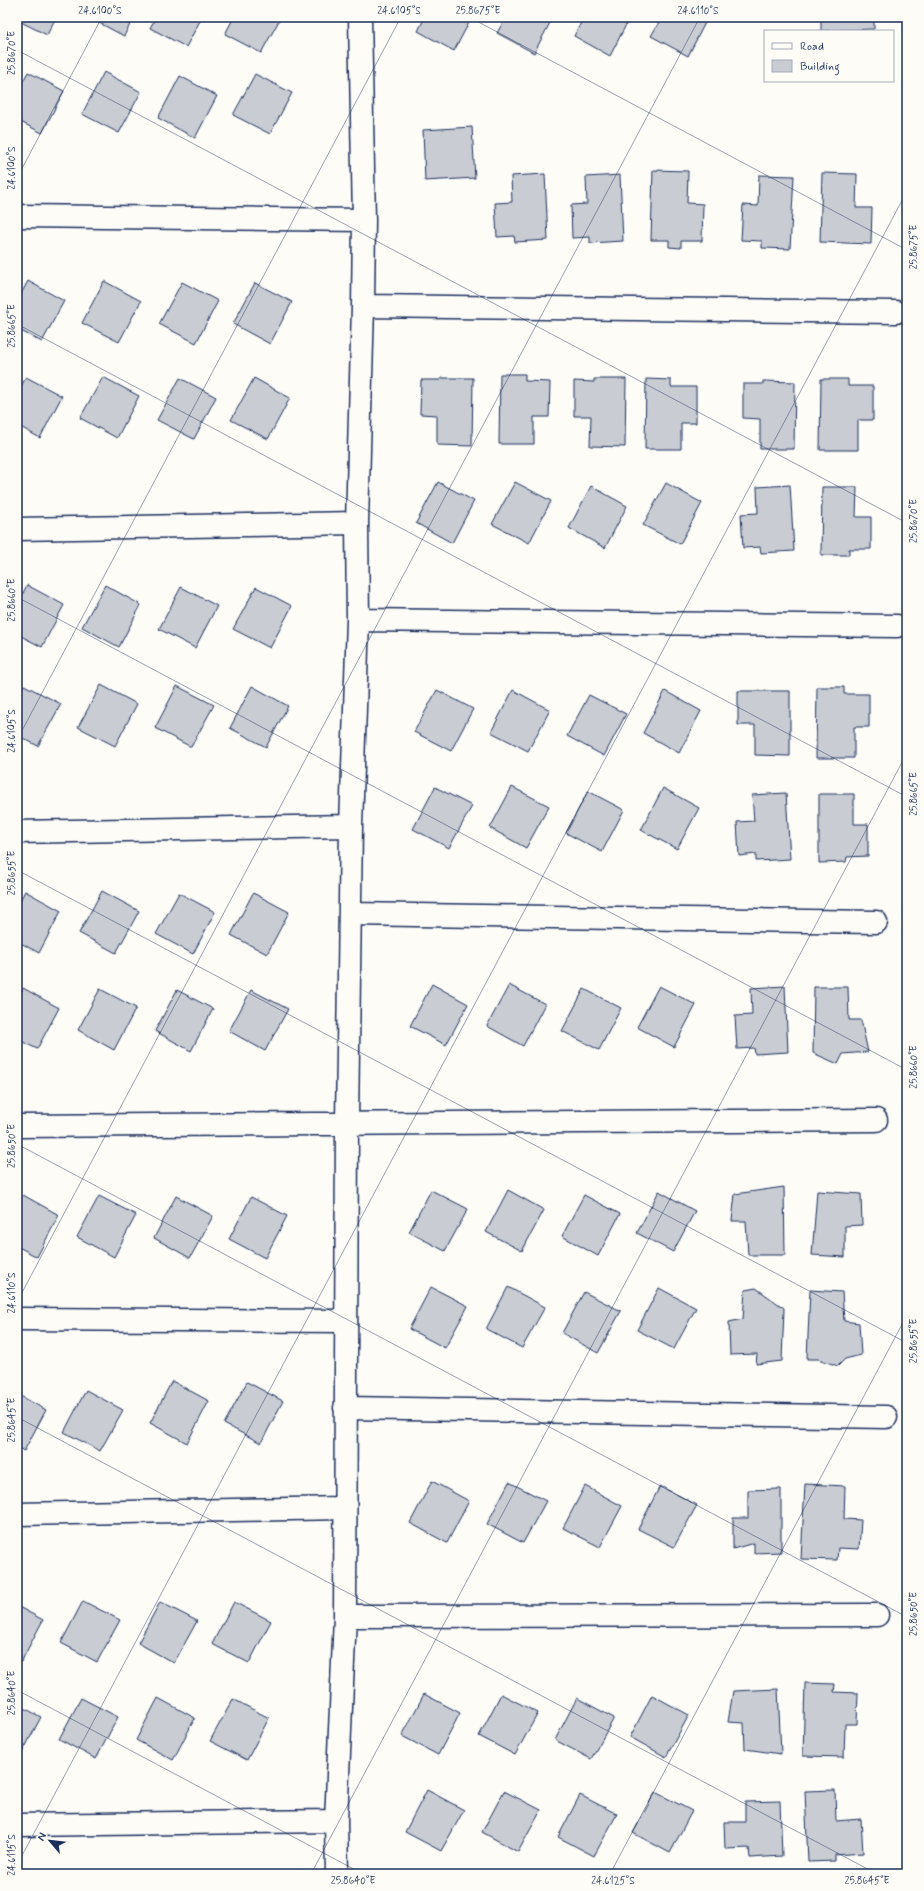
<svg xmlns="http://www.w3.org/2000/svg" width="924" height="1891" font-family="Mynerve,sans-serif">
<rect width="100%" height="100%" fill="#fdfcf7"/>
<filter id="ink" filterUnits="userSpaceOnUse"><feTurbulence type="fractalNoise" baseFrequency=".025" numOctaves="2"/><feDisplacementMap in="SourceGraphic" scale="8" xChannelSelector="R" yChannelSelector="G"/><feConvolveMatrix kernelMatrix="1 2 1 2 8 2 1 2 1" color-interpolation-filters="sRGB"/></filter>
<g filter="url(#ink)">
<path fill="#c9ccd3" stroke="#1b2f5e" d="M17,17H56L47,35L17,20Z
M88,17H134L124,36Z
M156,17H202L186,47L150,28Z
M234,17H281L261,53L225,34Z
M425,17H472L454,51L418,31Z
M506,17H553L534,53L497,33Z
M584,17H630L610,56L574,36Z
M662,17H708L688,56L651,36Z
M821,17H874V29L821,31Z
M28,72L64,91L42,133L17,120V92Z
M104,72L141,92L119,133L82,114Z
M255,74L292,93L270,134L233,115Z
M180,76L217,96L195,138L158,118Z
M472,127L475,178L425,181L423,130Z
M653,170L688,171L687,203L703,204L702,241H681V248L669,247V240H651Z
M822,173L857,174L856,208H872L871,244L820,242Z
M545,174L548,240L515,242L514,236L497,237L495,203L512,202L511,176Z
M620,175L623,241L590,243V237L572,238L571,205L587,204L586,177Z
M759,175L794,176L790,249L762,248V241L741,240L743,205L758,206Z
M28,281L64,301L42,342L17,329V301Z
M104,281L141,301L119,342L82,323Z
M182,282L218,301L196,343L159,324Z
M255,283L292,302L270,344L233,324Z
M500,374H525V381L550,382L549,417H534V444H499Z
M26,377L62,396L40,438L17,425V394Z
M103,377L139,396L117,438L80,418Z
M180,378L216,397L194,439L157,420Z
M254,378L290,398L268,439L231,420Z
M441,378H473L472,446L437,445V415L420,414L421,380H440Z
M594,379H626L625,447L590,446L591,416H574V381L594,382Z
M646,379L671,380V387H696V423H681V449H645Z
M821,379H848V386H873V420H858V450H820Z
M763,381L795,382L794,449H760V419L743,418V384H763Z
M438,482L474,501L452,543L416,523Z
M515,482L551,501L529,543L492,524Z
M666,483L702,503L680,544L643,525Z
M790,485L794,551L761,553L760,547L743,548L741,514L758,513L757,487Z
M591,486L627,506L605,548L569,528Z
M822,487H857L856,517H871V549H849V555H821Z
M27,585L64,605L42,647L17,634V605Z
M105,585L141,605L119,647L82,627Z
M181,587L217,606L195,648L159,629Z
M256,587L292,606L270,648L233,629Z
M24,685L61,704L38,746L17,735V697Z
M101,685L137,704L115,746L78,727Z
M177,686L214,705L191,747L155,728Z
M252,686L288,706L266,747L230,728Z
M817,687H844V694H869V727H854V758H816Z
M437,690L473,709L451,751L414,732Z
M513,690L550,710L528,751L491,732Z
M665,691L701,711L679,753L643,733Z
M738,691H790V756L755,755V725H738Z
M589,695L626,714L604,756L567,736Z
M435,787L472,806L449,848L413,829Z
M512,787L549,806L526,848L490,828Z
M663,788L699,808L677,849L641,830Z
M588,791L624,810L602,852L566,833Z
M786,793L790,859L756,861V854L739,856L737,822L754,821L752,795Z
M819,794H854V824H868V856L847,857L846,862L819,863Z
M25,891L61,911L39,953L17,941V906Z
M102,891L139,911L116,953L79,933Z
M179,893L215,912L193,954L156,934Z
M253,893L289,912L267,954L231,935Z
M432,984L468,1004L446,1045L410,1026Z
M509,985L545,1004L523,1046L487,1026Z
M659,986L696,1005L674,1047L637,1027Z
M785,986L788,1052L755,1054L754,1048L737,1049L735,1016L752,1015L751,988Z
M814,987H848L849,1020H861L868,1052L843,1054L838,1064L813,1053Z
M23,988L59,1008L37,1049L17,1039V1000Z
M100,989L136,1008L114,1050L78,1030Z
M584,989L621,1008L599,1050L562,1031Z
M177,990L213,1009L191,1051L155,1031Z
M251,990L288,1009L265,1051L229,1031Z
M784,1187L785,1255H748L746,1221H732L735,1194Z
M431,1190L468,1209L445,1251L409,1232Z
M508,1190L544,1210L522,1251L486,1232Z
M659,1191L695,1211L673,1252L637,1233Z
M817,1191L861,1194L862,1225L845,1226V1257L812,1255Z
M23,1195L59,1215L37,1257L17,1246V1206Z
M584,1195L620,1214L598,1256L562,1236Z
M99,1196L136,1215L114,1257L77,1237Z
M176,1196L213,1216L190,1258L154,1238Z
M251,1197L287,1216L265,1258L229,1239Z
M431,1287L468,1306L445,1348L409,1329Z
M508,1287L545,1307L522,1348L486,1329Z
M659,1288L696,1308L674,1349L637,1330Z
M756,1288L784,1308L782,1361L756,1364L757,1354L730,1355L729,1322L743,1319L745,1290Z
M810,1290L842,1292L844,1321L859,1323L861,1355L845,1359L838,1366L818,1359H807Z
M584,1292L621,1311L598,1353L562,1333Z
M172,1381L209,1401L187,1443L150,1423Z
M247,1382L283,1401L261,1443L224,1424Z
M86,1390L123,1410L100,1451L64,1432Z
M17,1394L46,1410L24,1451L17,1447Z
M432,1481L469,1501L447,1543L410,1523Z
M509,1482L546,1501L523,1543L487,1524Z
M805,1484L845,1486L844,1519L861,1520L859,1549L838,1548L837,1560L801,1559Z
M585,1486L622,1506L600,1547L563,1528Z
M660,1486L697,1505L674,1547L638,1529Z
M781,1489V1552L754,1553V1543L733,1549V1518H748V1490Z
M83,1601L120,1620L97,1662L61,1643Z
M160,1602L197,1621L174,1663L138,1643Z
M234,1602L271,1621L249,1663L212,1644Z
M17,1606L43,1620L21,1662L17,1660Z
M805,1683L835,1684L834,1692L858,1693L857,1724H845L844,1757L803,1756Z
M778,1689L781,1754L745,1749L744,1723L728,1722L733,1691Z
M424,1694L460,1713L438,1755L402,1736Z
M501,1694L538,1713L515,1755L479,1736Z
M652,1695L689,1715L666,1757L630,1737Z
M81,1698L118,1717L96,1759L59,1739Z
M158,1698L195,1718L173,1760L136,1740Z
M577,1698L614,1718L591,1759L555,1740Z
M233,1699L269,1718L247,1760L210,1741Z
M17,1704L41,1717L19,1759L17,1757Z
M427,1790L464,1810L441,1851L405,1832Z
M835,1790L836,1821L861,1819L863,1853L835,1855V1861L808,1862L805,1791Z
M504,1791L541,1810L518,1852L482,1832Z
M655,1792L692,1811L670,1853L633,1833Z
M580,1795L617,1814L594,1856L558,1837Z
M780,1801L782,1856L750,1858L749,1848L725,1849L724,1822H745V1802Z"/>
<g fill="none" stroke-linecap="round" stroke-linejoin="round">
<g stroke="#1b2f5e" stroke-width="25">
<path id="minor" d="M17,216L364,220
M363,306L896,312
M17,529L357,523
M358,620L897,626
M17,832L351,826
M350,914L876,922
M17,1126L876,1120
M17,1319L346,1321
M345,1408L886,1417
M17,1514L345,1508
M345,1616L877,1615
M17,1825L336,1821
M337,1874L336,1821L345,1616L347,1123L351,826L358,620L357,523L363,306L364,220L360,17"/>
</g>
<use href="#minor" stroke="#fdfcf7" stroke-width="22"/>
</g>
</g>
<path fill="none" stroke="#1b2f5e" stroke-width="1" stroke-opacity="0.45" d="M469,17L907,250M17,50L907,523M17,178L102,17M17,324L907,797M17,597L907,1070M17,740L401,17M17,870L907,1343M17,1144L907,1617M17,1302L700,17M17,1417L877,1874M17,1690L363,1874M17,1865L907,191M311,1874L907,753M610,1874L907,1315"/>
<rect width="924" height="1891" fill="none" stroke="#fdfcf7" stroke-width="44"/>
<rect x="764" y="30" width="130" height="52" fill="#fdfcf7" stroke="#a3aaba"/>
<rect x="772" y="43" width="20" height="6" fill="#fdfcf7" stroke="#a3aaba"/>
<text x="800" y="50" font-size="12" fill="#1b2f5e">Road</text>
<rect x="772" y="60" width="20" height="12" fill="#c9ccd3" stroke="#a3aaba"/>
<text x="800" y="70" font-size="12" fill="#1b2f5e">Building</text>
<g transform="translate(50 1841) rotate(298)" stroke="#fdfcf7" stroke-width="3" paint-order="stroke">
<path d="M0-3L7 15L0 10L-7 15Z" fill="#1b2f5e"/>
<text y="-6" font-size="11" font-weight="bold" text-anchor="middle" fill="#1b2f5e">N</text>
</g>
<rect x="22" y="22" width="880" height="1847" fill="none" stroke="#1b2f5e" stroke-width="1.5"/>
<g font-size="10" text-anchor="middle" fill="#1b2f5e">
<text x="100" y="14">24.6100°S</text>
<text x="399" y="14">24.6105°S</text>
<text x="478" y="14">25.8675°E</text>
<text x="698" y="14">24.6110°S</text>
<text transform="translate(11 53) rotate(-90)" y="4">25.8670°E</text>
<text transform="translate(11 168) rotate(-90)" y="4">24.6100°S</text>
<text transform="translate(913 247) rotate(-90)" y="4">25.8675°E</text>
<text transform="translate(11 326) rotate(-90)" y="4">25.8665°E</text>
<text transform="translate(913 521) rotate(-90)" y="4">25.8670°E</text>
<text transform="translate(11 600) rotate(-90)" y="4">25.8660°E</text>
<text transform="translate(11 731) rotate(-90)" y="4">24.6105°S</text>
<text transform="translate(913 794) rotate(-90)" y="4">25.8665°E</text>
<text transform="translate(11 873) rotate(-90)" y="4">25.8655°E</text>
<text transform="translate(913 1067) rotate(-90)" y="4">25.8660°E</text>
<text transform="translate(11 1146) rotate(-90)" y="4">25.8650°E</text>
<text transform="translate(11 1293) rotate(-90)" y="4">24.6110°S</text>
<text transform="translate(913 1341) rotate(-90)" y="4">25.8655°E</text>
<text transform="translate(11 1420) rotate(-90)" y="4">25.8645°E</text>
<text transform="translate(913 1614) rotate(-90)" y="4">25.8650°E</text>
<text transform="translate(11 1693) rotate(-90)" y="4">25.8640°E</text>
<text transform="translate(11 1855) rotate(-90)" y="4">24.6115°S</text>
<text x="353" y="1884">25.8640°E</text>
<text x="613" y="1884">24.6125°S</text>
<text x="867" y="1884">25.8645°E</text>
</g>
</svg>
